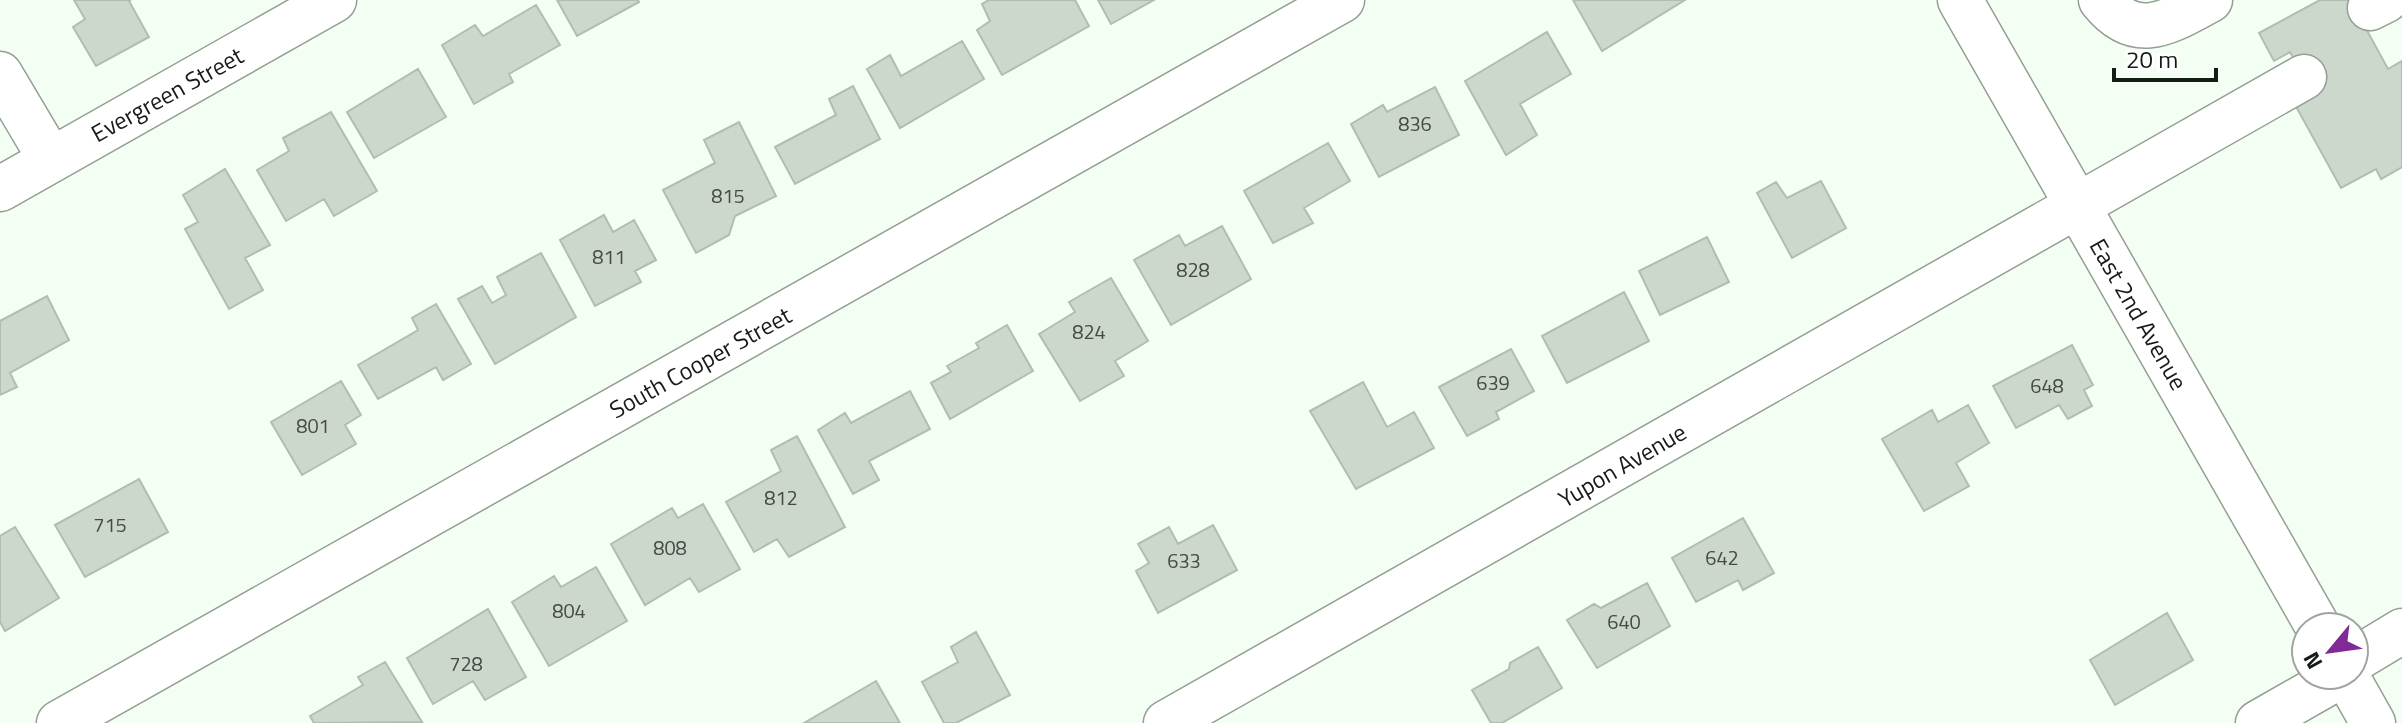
<svg xmlns="http://www.w3.org/2000/svg" width="2402" height="723" font-family="'Titillium Web',sans-serif">
<rect width="100%" height="100%" fill="#f3fff2"/>
<path fill="#cdd8cd" stroke="#b2bdb1" stroke-width="2" d="M74,0H131L129,1L149,37L96,66L73,27L85,19Z
M557,0H638L639,2L577,36Z
M989,0H1075L1089,26L1002,75L977,30L990,21L982,4Z
M1098,0H1154L1111,24Z
M1573,0H1685L1602,51Z
M2320,0H2366L2358,14L2388,69L2402,61V167L2381,179L2376,169L2341,188L2294,103L2304,77L2290,52L2274,61L2259,33Z
M536,5L560,45L509,74L513,82L474,104L442,45L475,25L483,36Z
M1547,32L1571,74L1520,104L1537,135L1506,155L1465,81Z
M962,41L984,79L900,128L867,69L890,55L901,76Z
M418,69L446,117L374,158L347,112Z
M853,86L880,139L795,184L775,147L836,115L829,99Z
M1435,87L1459,135L1379,177L1351,124L1383,105L1387,112Z
M331,112L377,191L334,216L324,199L286,221L257,170L289,151L283,138Z
M739,122L776,196L735,216L729,235L696,253L663,190L715,163L704,140Z
M1328,143L1350,181L1304,208L1313,223L1273,243L1244,191Z
M225,169L270,245L245,258L263,290L229,309L185,229L198,222L183,195Z
M1821,181L1846,228L1792,258L1757,193L1776,182L1787,198Z
M604,215L613,232L634,220L656,260L635,271L641,282L595,306L560,240Z
M1222,226L1251,279L1171,325L1134,260L1179,235L1185,246Z
M1707,237L1729,282L1660,315L1639,271Z
M541,253L576,317L495,364L458,299L482,286L492,303L506,295L497,277Z
M1111,278L1148,341L1115,361L1124,376L1080,401L1039,334L1075,312L1069,302Z
M1624,292L1649,341L1567,383L1542,336Z
M47,296L69,340L10,373L17,387L0,395V321Z
M436,304L471,364L443,380L436,367L378,399L358,365L418,330L412,318Z
M1007,325L1033,371L950,419L931,383L951,372L947,366L979,348L976,343Z
M2072,345L2093,385L2084,390L2092,406L2068,419L2059,405L2016,428L1993,386Z
M1511,349L1534,391L1496,412L1499,419L1467,436L1439,387Z
M341,381L361,415L345,425L356,444L302,475L271,422Z
M1363,382L1387,427L1414,412L1434,448L1356,489L1310,411Z
M910,391L930,429L869,461L879,480L853,494L818,430L845,413L851,423Z
M1968,405L1989,443L1956,463L1969,486L1924,511L1882,439L1932,410L1938,422Z
M797,436L845,527L789,557L777,539L754,552L726,502L781,471L771,450Z
M139,479L168,532L85,577L55,525Z
M703,504L740,569L699,592L690,578L645,605L611,544L672,508L678,518Z
M1743,518L1774,573L1743,590L1738,580L1696,602L1672,558Z
M1213,525L1237,570L1158,613L1136,571L1149,563L1138,544L1169,527L1178,544Z
M15,527L59,598L5,631L0,622V536Z
M596,567L627,621L549,666L512,602L554,576L561,587Z
M1647,583L1670,626L1597,668L1567,620L1594,604L1601,608Z
M488,609L526,677L485,700L473,681L433,704L407,658Z
M2167,613L2193,660L2115,705L2090,660Z
M976,632L1010,695L956,723H944L922,682L958,662L951,647Z
M1538,647L1562,688L1502,723H1491L1472,690L1509,669L1510,663Z
M385,662L422,722L314,723L310,716L363,685L358,677Z
M876,681L900,723H804Z"/>
<g fill="none" stroke-linecap="round" stroke-linejoin="round">
<g stroke="#949f94" stroke-width="47">
<path id="minor" d="M1960,0L2318,627
M2101,0C2137,45 2170,21 2210,0
M2370,8L2386,0
M0,74L51,160
M0,189L334,0
M2354,660L2402,631
M2346,675L2373,723
M59,723L1342,0
M1166,723L2304,77
M2258,723L2342,675"/>
</g>
<use href="#minor" stroke="#fff" stroke-width="44"/>
</g>
<g text-anchor="middle" dominant-baseline="central" stroke-width="7" stroke-linejoin="round" paint-order="stroke">
<g font-size="20" fill="#444a44">
<text x="1415" y="123">836</text>
<text x="728" y="195">815</text>
<text x="609" y="256">811</text>
<text x="1193" y="269">828</text>
<text x="1089" y="331">824</text>
<text x="1493" y="382">639</text>
<text x="2047" y="385">648</text>
<text x="313" y="425">801</text>
<text x="781" y="497">812</text>
<text x="110" y="524">715</text>
<text x="670" y="547">808</text>
<text x="1722" y="557">642</text>
<text x="1184" y="560">633</text>
<text x="569" y="610">804</text>
<text x="1624" y="621">640</text>
<text x="466" y="663">728</text>
</g>
<g font-size="24" fill="#171b17" stroke="#fff">
<text transform="translate(167 94) rotate(-29)">Evergreen Street</text>
<text transform="translate(2139 314) rotate(60)">East 2nd Avenue</text>
<text transform="translate(700 362) rotate(-29)">South Cooper Street</text>
<text transform="translate(1622 465) rotate(-30)">Yupon Avenue</text>
</g>
</g>
<g transform="translate(2330 651) rotate(241)"><circle r="38" fill="#ffffff" stroke="#a2a4a2" stroke-width="2"/>
<path d="M0-6L14 30L0 20L-14 30Z" fill="#812a97"/>
<text y="-12" font-size="22" font-weight="bold" text-anchor="middle" fill="#171b17">N</text>
</g>
<path d="M2114 68v12h102v-12" fill="none" stroke="#171b17" stroke-width="4"/>
<text x="2126" y="68" font-size="24" fill="#171b17" stroke="#ffffff" stroke-width="6" paint-order="stroke">20 m</text>
</svg>
